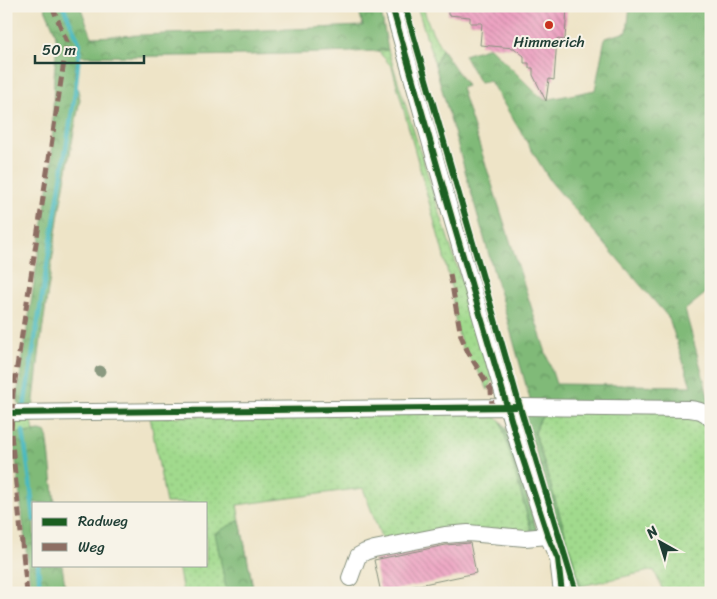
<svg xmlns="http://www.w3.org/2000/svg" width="717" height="599" font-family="Sriracha,sans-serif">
<defs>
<pattern id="grass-dots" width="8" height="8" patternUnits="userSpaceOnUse" patternTransform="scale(1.25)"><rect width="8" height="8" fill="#a1da8d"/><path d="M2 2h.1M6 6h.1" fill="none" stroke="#8abc7a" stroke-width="1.8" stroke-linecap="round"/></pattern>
<pattern id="forest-crowns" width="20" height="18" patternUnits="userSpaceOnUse" patternTransform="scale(1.25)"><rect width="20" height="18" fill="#80ba78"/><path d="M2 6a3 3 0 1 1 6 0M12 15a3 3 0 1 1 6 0" fill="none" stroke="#689863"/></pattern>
<pattern id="building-back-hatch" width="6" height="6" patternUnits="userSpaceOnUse" patternTransform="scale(1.25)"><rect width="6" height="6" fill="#ec98bd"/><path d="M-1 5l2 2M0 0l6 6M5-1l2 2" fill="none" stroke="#bf7d9a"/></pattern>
</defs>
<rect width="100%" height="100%" fill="#f7f3e8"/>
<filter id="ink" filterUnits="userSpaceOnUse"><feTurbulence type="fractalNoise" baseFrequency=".02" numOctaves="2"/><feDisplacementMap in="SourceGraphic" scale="10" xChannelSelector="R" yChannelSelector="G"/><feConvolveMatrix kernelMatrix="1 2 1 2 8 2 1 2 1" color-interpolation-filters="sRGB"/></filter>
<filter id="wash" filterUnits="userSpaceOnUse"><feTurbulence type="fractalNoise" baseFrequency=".0096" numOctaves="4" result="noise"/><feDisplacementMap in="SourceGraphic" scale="20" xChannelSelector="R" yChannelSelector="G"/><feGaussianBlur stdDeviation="1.12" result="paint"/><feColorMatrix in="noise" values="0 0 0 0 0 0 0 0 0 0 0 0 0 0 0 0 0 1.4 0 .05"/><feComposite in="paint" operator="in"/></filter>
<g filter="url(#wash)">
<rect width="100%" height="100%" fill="#eee4c7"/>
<path fill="url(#grass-dots)" stroke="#608c60" d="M417,6H423C427,22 433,35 442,49L435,65Z
M388,50L493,380L488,390L483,379L462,347L456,325L451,286L442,249L392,67L378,51Z
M690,410L711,424V593H664L654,570L581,586L535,433L539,421L546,412Z
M490,413L501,421L532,533L383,542L363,488L237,505L254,593H183L178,565H206V503H166L150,417Z
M32,421L34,432L13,434L14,422Z"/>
<path fill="url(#forest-crowns)" stroke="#507c56" d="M44,6H80L92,37L363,26L358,6H380L388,50L378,51C278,55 177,57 77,56L74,74L80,99L58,219L40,347L33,409L20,407L17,397L52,162L54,77L57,42L55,32Z
M630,6H711V289L685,310L702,372L711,409L531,403L435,65L442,49L467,86L461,88L556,384L691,386L669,318L551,182L490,81L480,83L464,55L490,47L535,92L545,100L595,90L605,38L627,32Z
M546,412L539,421L535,433L581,586L578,587L525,417L528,414Z
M501,421L506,428L509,435L538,534L532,533Z
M40,431L47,433L55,503H34V565H62L66,593H31L13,434Z
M240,520L254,593H227L215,533Z"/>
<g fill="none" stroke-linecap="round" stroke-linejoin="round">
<path stroke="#4bbac0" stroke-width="4.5" d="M24,407L75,93L80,44L63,6
M23,431L30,482L34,520
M38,565L40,593"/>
</g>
<g id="blocks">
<path fill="url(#building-back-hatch)" d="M448,6H567L565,40L557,39L554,80L549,79L546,101L533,75V68H529V63H524V56L514,48L480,45L482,23H470V17L448,15Z
M470,543L476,573L381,593L374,560L446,545Z"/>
</g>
</g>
<g filter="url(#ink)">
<use href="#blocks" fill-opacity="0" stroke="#86907e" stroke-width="1"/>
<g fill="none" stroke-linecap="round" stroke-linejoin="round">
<g stroke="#86907e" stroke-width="18">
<path id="minor" d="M392,6L453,222L520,450L548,536L558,559L562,593
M520,407L689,409C698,410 705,411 711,419
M6,413L508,407
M350,578L358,556L365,552L374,549L445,535L468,533L525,538L548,536"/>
</g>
<use href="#minor" stroke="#fff" stroke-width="16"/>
<path stroke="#8d6e63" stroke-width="5" stroke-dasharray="10 5" stroke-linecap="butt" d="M450,274L461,336L468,352L491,390L492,407
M27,593L11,434L13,393L67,42L52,6"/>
<g stroke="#f7f3e8" stroke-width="9">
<path id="cycleway" d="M392,6L453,222L520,450L548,536L558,559L562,593
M405,6L520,407L575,589L565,593
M6,413L516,407"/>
</g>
<use href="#cycleway" stroke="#1b5e20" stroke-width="6"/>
</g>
<circle fill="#8a9980" cx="100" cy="371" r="5.5"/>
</g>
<circle fill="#c8321e" stroke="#f7f3e8" stroke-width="2" cx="549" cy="25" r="5"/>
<g text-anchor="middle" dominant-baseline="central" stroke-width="4" stroke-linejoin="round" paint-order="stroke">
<g font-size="15" fill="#1f3d34" stroke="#f7f3e8">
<text x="549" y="42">Himmerich</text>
</g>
</g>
<rect width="717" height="599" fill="none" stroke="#f7f3e8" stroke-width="25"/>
<rect x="32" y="502" width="175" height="65" fill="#f7f3e8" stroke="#a1aaa0"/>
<rect x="42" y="518" width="25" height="8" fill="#1b5e20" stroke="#a1aaa0"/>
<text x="78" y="526" font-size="15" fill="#1f3d34">Radweg</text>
<rect x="42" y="543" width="25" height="8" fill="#8d6e63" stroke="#a1aaa0"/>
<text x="78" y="552" font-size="15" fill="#1f3d34">Weg</text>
<g transform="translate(660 542) rotate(321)" stroke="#f7f3e8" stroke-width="4" paint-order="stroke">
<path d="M0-4L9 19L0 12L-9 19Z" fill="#1f3d34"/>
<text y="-8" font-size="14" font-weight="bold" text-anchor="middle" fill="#1f3d34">N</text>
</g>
<path d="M35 55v8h109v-8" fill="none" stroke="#1f3d34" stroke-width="2.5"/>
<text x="42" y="55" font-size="15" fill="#1f3d34" stroke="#f7f3e8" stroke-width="4" paint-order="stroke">50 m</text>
</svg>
